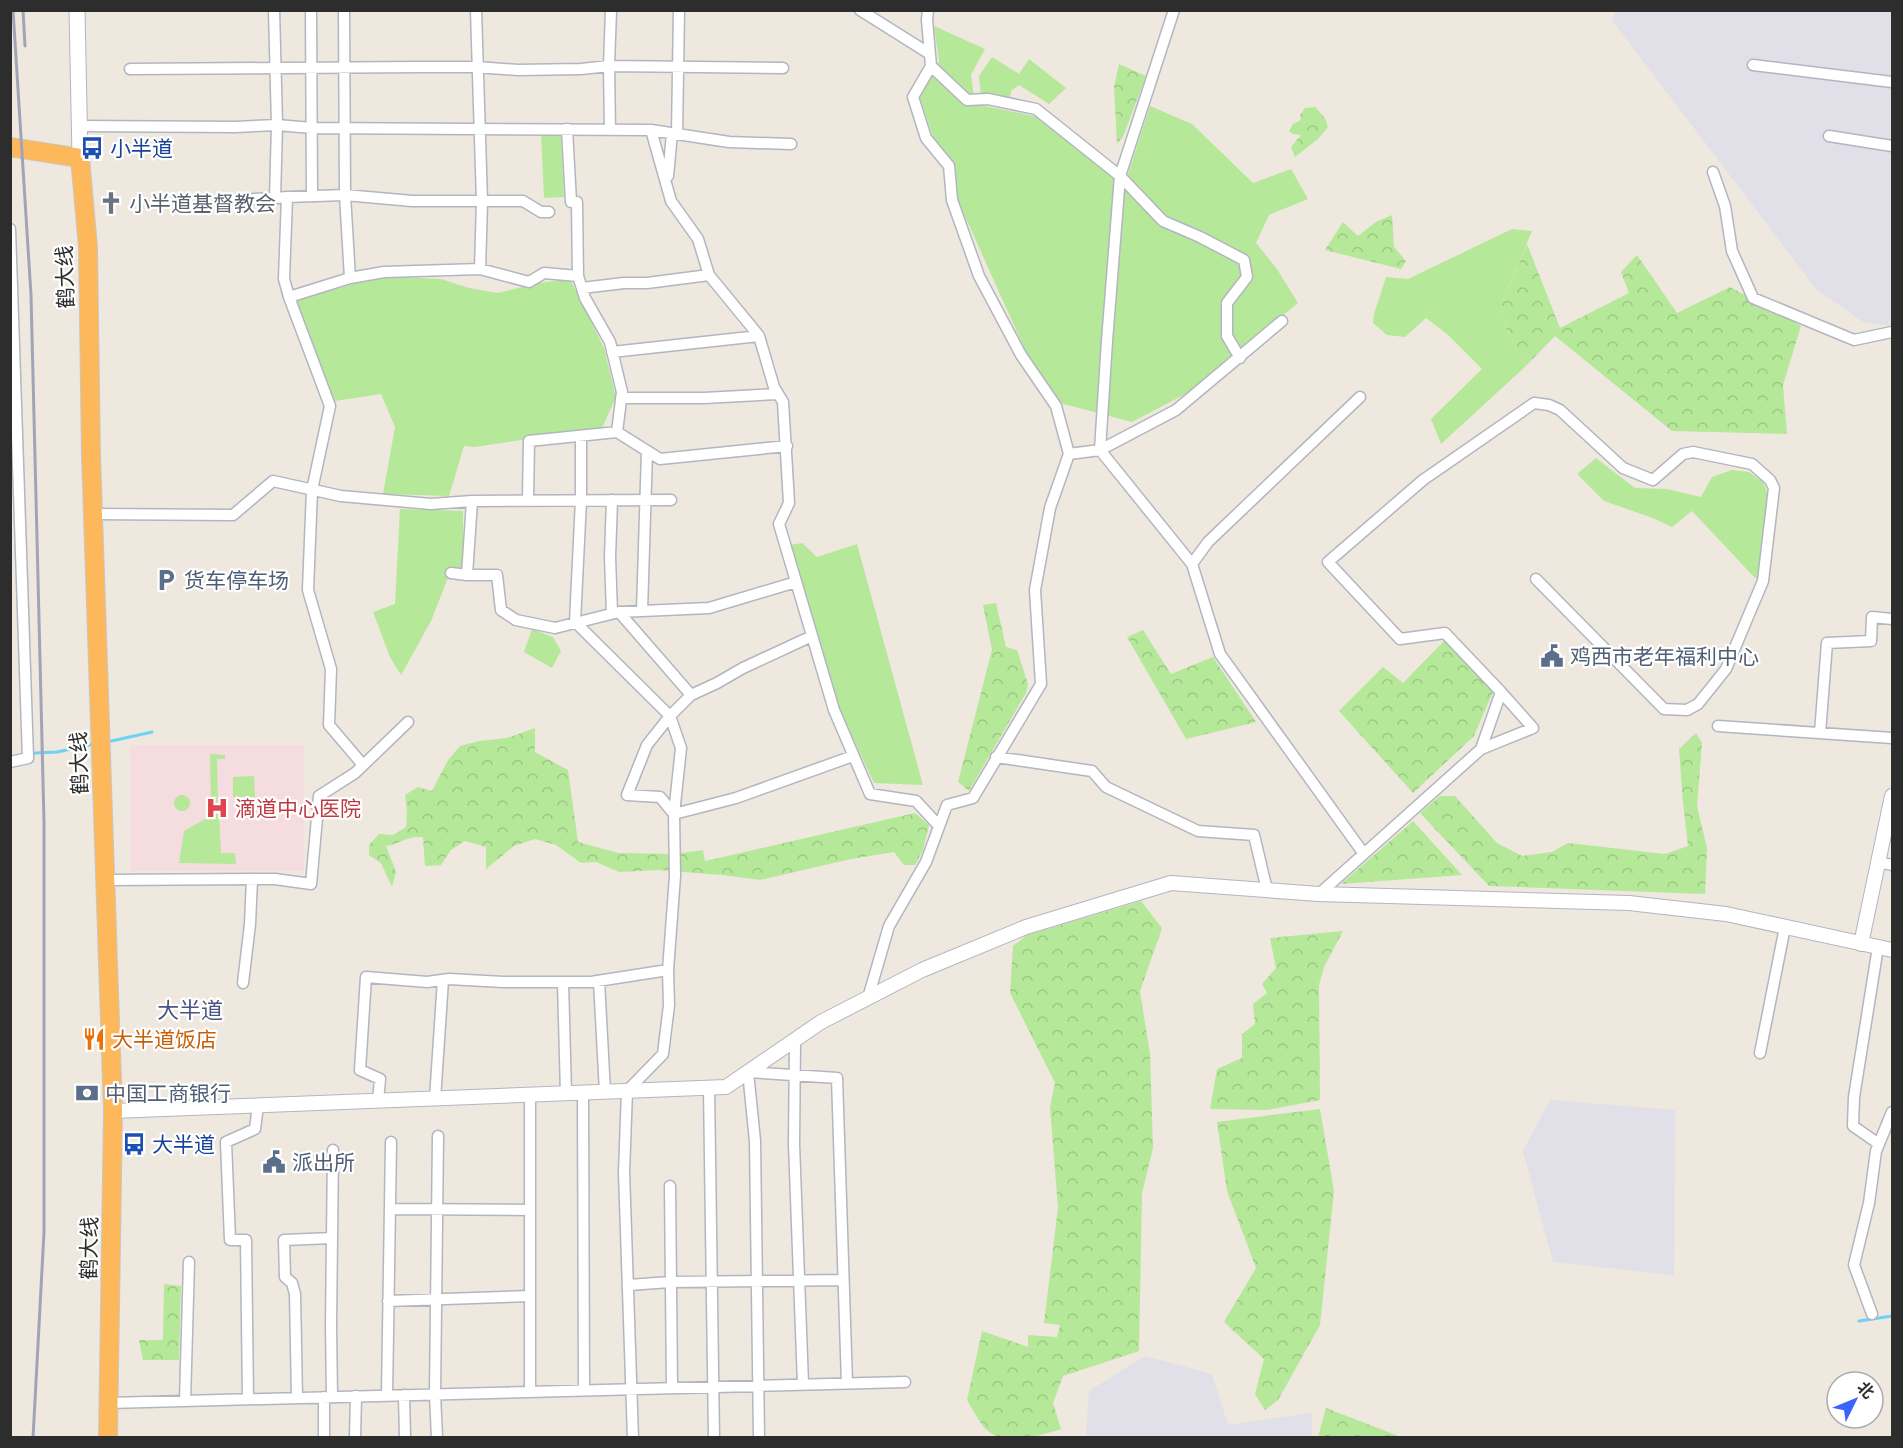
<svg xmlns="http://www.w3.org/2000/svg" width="1903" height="1448" font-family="'Space Grotesk','Noto Sans SC',sans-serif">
<defs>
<pattern id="forest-crowns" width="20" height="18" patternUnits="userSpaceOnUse" patternTransform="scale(1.5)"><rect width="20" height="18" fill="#b5e899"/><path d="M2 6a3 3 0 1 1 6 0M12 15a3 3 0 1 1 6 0" fill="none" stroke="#9cc784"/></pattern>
</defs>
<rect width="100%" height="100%" fill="#efe8df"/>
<path fill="#e1dfe7" d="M1615,10L1892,11V326L1863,322L1816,289L1612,20Z
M1550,1100L1675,1110L1674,1275L1553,1262L1523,1151Z
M1145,1356L1212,1374L1228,1425L1312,1413V1437H1086L1089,1391Z"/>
<path fill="#f5dcde" d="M130,745H304V871H131Z"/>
<path fill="#b5e899" d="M934,26L985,49L971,75L975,104L1034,116L1127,177L1150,106L1192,124L1253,183L1291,169L1308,199L1269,215L1256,243L1277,269L1298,303L1193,390L1132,422L1060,403L1026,352L959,203L951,158L933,137L920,98L939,61Z
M992,57L1019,74L1029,59L1066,88L1049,104L1019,85L1011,91L1010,99L981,96L979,76Z
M541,134H561L564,197L544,198Z
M1512,229L1532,231L1501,305L1507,331L1526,366L1441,444L1431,419L1482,369L1447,334L1426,318L1405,337L1387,335L1373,323L1374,314L1386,277L1408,279Z
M381,276L441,279L469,288L498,293L538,283L570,279L604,348L616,397L602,428L475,447L464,446L449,496L383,494L395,427L381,394L335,401L295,301Z
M1596,458L1635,488L1667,489L1701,497L1712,477L1732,470L1749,472L1763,482L1768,495L1764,561L1756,579L1692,511L1672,527L1653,518L1604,501L1577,474Z
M400,509L463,511V570H451L431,621L401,675L390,657L373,612L395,604Z
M802,543L817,557L857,544L923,785L874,783L840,711L790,545Z
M532,629L553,637L561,651L552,668L524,652Z
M210,754L225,755V759H217L218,804H211Z
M254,776L255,797H233V777Z
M174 803a8 8 0 1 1 16 0a8 8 0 1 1-16 0Z
M214,814H219L221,853H235L236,864L179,863L184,831Z"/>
<path fill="url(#forest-crowns)" d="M1119,64L1146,76L1123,137L1117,144L1114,87Z
M1315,107L1325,118L1328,127L1318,139L1295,157L1291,147L1301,135L1293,134L1289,131L1293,124L1301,120L1300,115L1305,108Z
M1392,215L1394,247L1406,261L1401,269L1325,250L1343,222L1358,236L1376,222Z
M1527,244L1560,328L1629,293L1621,272L1637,255L1677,313L1730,287L1801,326L1783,385L1787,434L1672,431L1555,336L1526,366L1507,331L1501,305Z
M996,603L1006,647L1017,650L1028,684L1026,693L969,791L958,782L992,650L983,605Z
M1143,630L1171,674L1213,657L1256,722L1186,739L1127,637Z
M1445,640L1493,692L1474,736L1413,793L1339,711L1383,667L1403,683Z
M535,728V752L568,770L578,842L618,853L674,854L703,850L705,861L915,813L929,825L923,850L915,865H904L894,852L851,859L760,880L722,875L659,870L619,872L596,862L581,863L556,845L535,839L514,846L486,869V847L465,841L451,850L441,865L425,866L423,837C406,836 402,843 386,846L396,872L392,887L381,863L369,855V845L379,834L393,835L406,827L407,811L405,795L418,787L432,791L448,760L460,746L479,741L507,738Z
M1696,733L1702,743L1697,806L1707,848L1705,894L1489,886L1420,813L1440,796H1455L1497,843L1522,856L1552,852L1568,843L1665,854L1688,846L1683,803L1679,749Z
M1413,821L1462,875L1341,884Z
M1141,901L1162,928L1140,991L1150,1054L1153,1148L1142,1193L1139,1351L1063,1376L1053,1403L1061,1429C1042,1435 1006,1446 988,1431C981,1426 972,1408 967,1400L982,1331L1028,1347V1335L1057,1337L1060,1325L1044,1323L1058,1208L1050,1107L1055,1083L1010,993L1013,946L1027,935Z
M1343,931L1324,967L1319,985L1320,1100L1268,1110L1210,1109L1217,1069L1242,1058V1034L1255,1024L1253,1004L1267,993L1262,984L1276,968L1270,938Z
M1320,1109L1334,1191L1320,1325L1278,1400L1265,1410L1255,1394L1264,1359L1224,1322L1256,1268L1227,1191L1217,1122Z
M164,1284L181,1286L179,1360H143L139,1340H163Z
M1326,1408L1401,1437H1318Z"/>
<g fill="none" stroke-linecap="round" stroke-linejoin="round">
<path stroke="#6dd3f5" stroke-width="3" d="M107,742L152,732
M31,756L35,753L57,752L94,744
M1859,1321L1892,1316"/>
<g stroke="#b3b5c1" stroke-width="13">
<path id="minor" d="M274,10L277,125L275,198L287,197L284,279L289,297L330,406L312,490L308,590L331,669L329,725L363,765
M311,10L312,196
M344,10L345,195L350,278
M476,10L482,202L480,269
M860,10L930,54
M928,10L927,20L931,66L913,97L926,138L949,166L952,200L979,276L1021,355L1056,406L1069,454
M1753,65L1892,82
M931,66L967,100L988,99L1036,109L1120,176L1163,221L1200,237L1244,260L1247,277L1227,303V336L1240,358
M130,69L418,67H476L518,70L581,69L609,66L783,68
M78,126L235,127L277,125L312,128L651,130L729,142L791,144
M567,129L571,202H577L578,276
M610,130L609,66L611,10
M651,130L671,201L698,239L709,275L759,336L774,387L783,402L789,503L779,524L834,710L870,794L916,801L939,826
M677,134L679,10
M1829,136L1892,146
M1713,172L1725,206L1732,251L1753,298L1854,340L1892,332
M668,176L672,133
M287,197L345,195L412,201H523L541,212H549
M232,200L275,198
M10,229L28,758L10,762
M582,288L624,283H647L709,275
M289,297L350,278L384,272L480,269L529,282L544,273L578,276L585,298L610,342L622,392L617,432L529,441L528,500
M612,352L759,336
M1360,397L1208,542L1192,564L1220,654L1364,854
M621,398H704L778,394
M617,432L660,459L787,446
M581,437V500L575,622L670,716L647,745L627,795L660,797L674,814L736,798L853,756
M93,514L233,515L273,481L341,496L431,504L472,501
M1192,564L1100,450L1176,410L1282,321
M451,573L467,575H497L501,610L516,620L555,628L619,612L709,608L796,582
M467,575L472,501L671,500
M642,611L647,451
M619,612L691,695L670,716L681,748L674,814L675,876L668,970L669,1005L663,1054L627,1091L624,1172L633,1438
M612,613L610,557L612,500
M691,695L717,683L743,668L812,636
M1718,726L1892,738
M1820,733L1827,643L1871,641L1872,617L1892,619
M1481,749L1501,692L1445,633L1400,639L1328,562L1423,480L1534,403L1549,405L1560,410L1623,468L1653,480L1683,454L1693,452L1752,464L1770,480L1774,488L1763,581L1726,669L1698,704L1687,710L1664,709L1536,579
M996,757L1092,771L1106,787L1198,831L1254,835L1267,890
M1878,862L1892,865
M105,880L275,879L311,884L319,796L355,773L408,722
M1319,894L1481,749L1533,728L1501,692
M1878,947L1854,1097L1853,1126L1879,1144
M599,981L605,1092
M563,982L566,1094
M243,983L250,924L252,879
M868,998L889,926L926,862L947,805L973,798L1041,684L1035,590L1050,508L1069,454L1100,450L1107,341L1120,176L1174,10
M795,1040L794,1144L803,1384
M1760,1053L1785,927
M709,1088L714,1438
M583,1093L584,1390
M435,1099L443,980
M378,1101L380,1079L360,1070L366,977L427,982L449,979L503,982H591L668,970
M670,1186L672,1387
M390,1209L530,1210
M629,1285L670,1282L843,1280
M388,1301L530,1296
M1872,1314L1854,1265L1869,1203L1876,1151L1892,1112
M530,1392V1095
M387,1395L391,1142
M404,1395L405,1438
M332,1397L331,1326L333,1150
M297,1398L295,1294L292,1283L285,1277L284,1240L332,1238
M248,1399L246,1240H230L226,1142L255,1129L258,1105
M185,1401L189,1262
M109,1403L905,1382
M324,1438V1397
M355,1438L356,1396
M437,1438L435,1394L438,1136
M759,1438L755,1141L748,1072L837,1078L847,1383"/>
</g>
<g stroke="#b3b5c1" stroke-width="16">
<path id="tertiary" d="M1861,944L1892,796
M113,1111L726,1087L821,1022L922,970L1026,927L1171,883L1319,894L1629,903L1726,914L1892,950"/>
</g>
<g stroke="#b3b5c1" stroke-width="17">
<path id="secondary" d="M77,10L80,158"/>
</g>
<g stroke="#c8c8c8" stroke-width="20">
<path id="trunk" d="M10,147L80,158L88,247L91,456L113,1111L108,1438"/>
</g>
<use href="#minor" stroke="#fff" stroke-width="10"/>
<use href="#tertiary" stroke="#fff" stroke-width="14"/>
<use href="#secondary" stroke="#fff" stroke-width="15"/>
<use href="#trunk" stroke="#fcb85a" stroke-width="18"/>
<path stroke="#a1a4b8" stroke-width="3" d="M13,10L31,295L44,822V1232L33,1438
M23,10L25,46"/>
</g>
<defs>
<g id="bus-bare" transform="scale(1.8)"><path d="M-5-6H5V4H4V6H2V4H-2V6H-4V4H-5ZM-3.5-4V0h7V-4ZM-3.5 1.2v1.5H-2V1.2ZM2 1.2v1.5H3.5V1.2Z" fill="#1a4fb4" stroke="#fff" stroke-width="2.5" paint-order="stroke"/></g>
<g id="church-bare" transform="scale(1.8)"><path d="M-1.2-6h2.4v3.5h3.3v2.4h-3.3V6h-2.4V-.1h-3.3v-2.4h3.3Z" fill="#6b7280" stroke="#fff" stroke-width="2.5" paint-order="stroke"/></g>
<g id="parking-bare" transform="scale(1.8)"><path d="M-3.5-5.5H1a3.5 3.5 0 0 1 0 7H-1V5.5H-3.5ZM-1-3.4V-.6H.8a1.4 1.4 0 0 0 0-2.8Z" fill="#5c6f8a" stroke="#fff" stroke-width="2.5" paint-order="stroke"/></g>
<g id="civic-bare" transform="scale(1.8)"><path d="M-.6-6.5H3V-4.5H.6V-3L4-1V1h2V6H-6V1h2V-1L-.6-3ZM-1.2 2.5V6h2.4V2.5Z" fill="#5c6f8a" stroke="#fff" stroke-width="2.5" paint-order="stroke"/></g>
<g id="hospital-bare" transform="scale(1.8)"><path d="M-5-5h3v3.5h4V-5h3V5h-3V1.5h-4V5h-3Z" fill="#e0444e" stroke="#fff" stroke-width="2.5" paint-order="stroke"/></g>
<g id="restaurant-bare" transform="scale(1.8)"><path d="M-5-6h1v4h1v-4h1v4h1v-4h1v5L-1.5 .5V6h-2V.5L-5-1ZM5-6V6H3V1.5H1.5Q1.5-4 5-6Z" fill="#e8710a" stroke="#fff" stroke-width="2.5" paint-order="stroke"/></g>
<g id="bank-bare" transform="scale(1.8)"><path d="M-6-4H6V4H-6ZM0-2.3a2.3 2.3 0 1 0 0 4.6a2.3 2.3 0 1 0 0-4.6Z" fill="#5c6f8a" stroke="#fff" stroke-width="2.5" paint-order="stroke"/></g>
</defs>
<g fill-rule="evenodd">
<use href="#bus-bare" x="92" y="148"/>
<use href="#church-bare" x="111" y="203"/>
<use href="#parking-bare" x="166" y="580"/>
<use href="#civic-bare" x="1552" y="656"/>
<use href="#hospital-bare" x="217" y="808"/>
<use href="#restaurant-bare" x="94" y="1039"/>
<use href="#bank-bare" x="87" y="1093"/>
<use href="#bus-bare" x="134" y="1144"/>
<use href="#civic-bare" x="274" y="1162"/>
</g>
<g text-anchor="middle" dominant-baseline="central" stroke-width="4.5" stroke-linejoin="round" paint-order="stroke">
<g font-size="21" fill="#164399" stroke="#fff" text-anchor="start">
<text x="110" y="148">小半道</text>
<text x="152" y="1144">大半道</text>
</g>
<g font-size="21" fill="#5b616d" stroke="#fff" text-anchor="start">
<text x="129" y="203">小半道基督教会</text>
</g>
<g font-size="21" fill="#2d2d2d" stroke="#fff">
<text transform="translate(65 277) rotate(-92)">鹤大线</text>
<text transform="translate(79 763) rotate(-92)">鹤大线</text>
<text transform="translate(89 1248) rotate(-89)">鹤大线</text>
</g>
<g font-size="21" fill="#4e5e75" stroke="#fff" text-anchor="start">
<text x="184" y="580">货车停车场</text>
<text x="1570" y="656">鸡西市老年福利中心</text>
<text x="105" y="1093">中国工商银行</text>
<text x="292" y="1162">派出所</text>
</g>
<g font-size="21" fill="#be3a42" stroke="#fff" text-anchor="start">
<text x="235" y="808">滴道中心医院</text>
</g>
<g font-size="21" fill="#c56008" stroke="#fff" text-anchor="start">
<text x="112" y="1039">大半道饭店</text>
</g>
<g font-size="22" fill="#4a5480" stroke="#fff">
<text x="190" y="1010">大半道</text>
</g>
</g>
<rect width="1903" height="1448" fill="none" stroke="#2d2d2d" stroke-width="24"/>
<g transform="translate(1855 1400) rotate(47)"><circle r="28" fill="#ffffff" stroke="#ababab" stroke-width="1.5"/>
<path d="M0-4.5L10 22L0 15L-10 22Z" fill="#3b63ff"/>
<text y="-9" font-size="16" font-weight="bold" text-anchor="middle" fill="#2d2d2d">北</text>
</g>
</svg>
